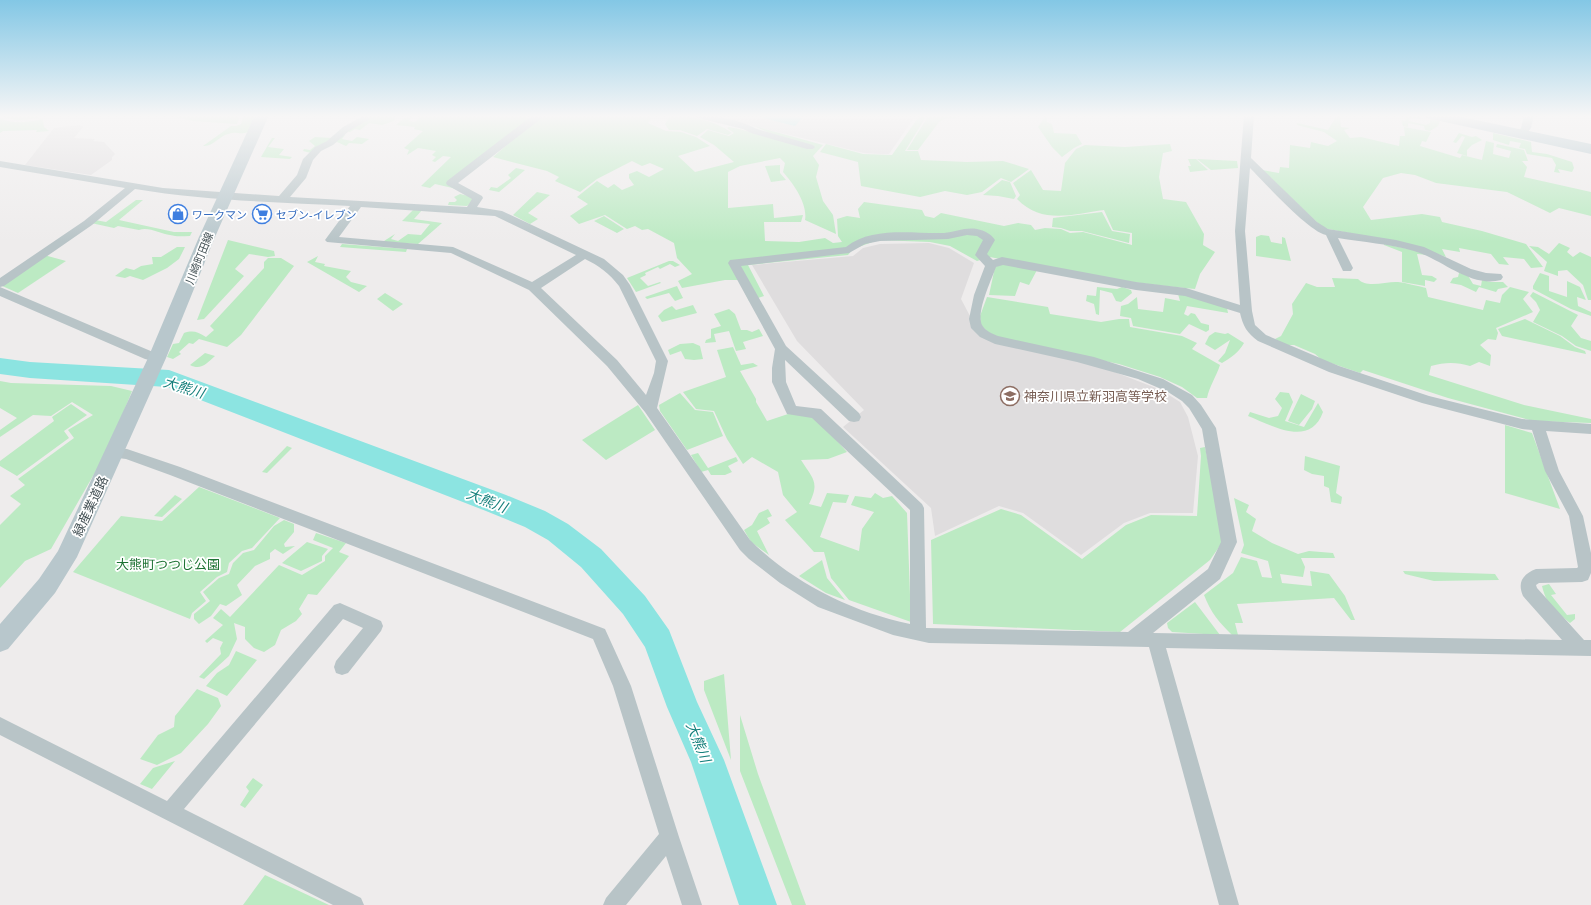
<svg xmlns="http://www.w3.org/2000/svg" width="1591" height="905" font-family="'Noto Sans','Noto Sans JP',sans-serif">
<rect width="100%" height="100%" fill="#eeecec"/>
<path fill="#dfddde" d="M708,115H916L889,154H880L864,153Z
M80,125L83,127L74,138L95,139L93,141L104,142L115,154L112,157V160L91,175L25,165L54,128Z
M929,243L949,248L974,263L961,299L970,316L1161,390L1180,402L1188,417L1198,456L1193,513H1150L1124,523L1081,555L1023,513L999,506L935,536L931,508L843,427L864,410L797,341L752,265L853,256L863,248L880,244Z"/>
<path fill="#bceac3" d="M0,115H54C35,117 18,125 0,115Z
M167,115H240L237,124L193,121Z
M244,115H258L255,128C240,138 240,130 228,134C219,136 213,147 203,146L231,126H236L241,124Z
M367,115H370L395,117L394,121L382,125L369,123L360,130L355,129L350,132L346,131L353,123Z
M424,115H518L530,118L447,183L457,189L435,184L430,188L421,186L451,157L443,156L435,162L432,161L436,157L432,155L436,151L418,148L407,155L409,150L404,148L423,131L414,129L415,127L396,125L404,118L412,117L409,121L415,122L421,116Z
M545,115H653L648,123L666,131L681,132L696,137L710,146L678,156L695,172L734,162L714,145L700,137L708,130L729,136L734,133L727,128L729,127C742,129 753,133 766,137L767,132L754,126L823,145L813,156L819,165L816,177L823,201L833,215L836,234L805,220C808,204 793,183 783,172L785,163L780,158L740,166L728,172V208L773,204L774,218L803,215L801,222H764L765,241L799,242L825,238L833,243L842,242L838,236L837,219L847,216L860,218L858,209L864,202L922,210L925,216L934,218L941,213L1004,226L1018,223L1031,225L1035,230L1045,228L1061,229L1070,233L1083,232L1132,245V233L1113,230L1104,210C1073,214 1042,225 1017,199L1020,195L1013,183L1031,170L1043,190L1061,191L1065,163L1076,149L1085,145L1125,147L1170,144L1172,151L1163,153L1159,177L1163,199L1186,202L1204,234L1203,245L1215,252L1200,274L1195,289C1126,283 1058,270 990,257L977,261L950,246L930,242L878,240L853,249L848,255L748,265L764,296L749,301L739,280H725L682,288L678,281L692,274L677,258L674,243L648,229L642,230L635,226L627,229L605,215L579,224L570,216L588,204L577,197L597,181L608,188L614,184L622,190L634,185L629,178V174L637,171L649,177L664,169L650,163L642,166L632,161L597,179L580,192L555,181L559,177L547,171L493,157L536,120Z
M671,115C690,115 716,121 732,133L728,135L707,129L697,136L680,130H669L665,124Z
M920,115H927L905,151H918L921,160L967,162L1003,161L1029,169L1011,182L1001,178L982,192L967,195L945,191L920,197L861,186L858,162L820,152L826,144L863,154L892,155Z
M929,115H959L955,119L947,118L939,122L918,150H907Z
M1046,115H1047V122L1052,124L1054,133L1076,134L1082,144L1074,148L1062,157L1052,147L1038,127Z
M1337,115H1351L1352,117L1341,116L1340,120L1341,127L1350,128L1344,130L1350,138L1361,137L1399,146L1400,136H1405L1404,127L1431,132L1426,142L1422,141L1420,146L1460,158L1462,155L1482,160L1486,141L1494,143L1493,154L1509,158L1511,151L1496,147L1497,144L1524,150L1528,161H1522L1527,167L1524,177L1591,192V216L1559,208L1550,213L1507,192L1436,183L1415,175L1401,173L1383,178L1363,207L1371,220L1422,214L1440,217L1442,222L1482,231L1526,244L1543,267L1531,268L1524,259L1503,257L1509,265L1499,264L1491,254L1459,248L1460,252L1442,249L1446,257L1416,246L1323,228L1262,170L1279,173L1280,167L1289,168L1290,145L1310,148L1311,142L1328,146L1337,141L1324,132L1297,125V123L1328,130Z
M1406,115L1421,117L1420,119L1410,118L1409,121L1426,125L1430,123V119L1440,121L1438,126L1430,131L1425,130L1424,126L1408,123V127L1403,126L1401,120L1405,121Z
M0,118C14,125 29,122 43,119L44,127L49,131L36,132L37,130L3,131L0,133Z
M1459,133L1472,137L1476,136L1482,140L1472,145L1467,150V156L1457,153L1465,137L1462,136L1456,143L1453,142Z
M1493,133L1531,142L1532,152L1547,154L1572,162L1574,168L1572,172L1558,169L1560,173L1554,172L1556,165L1552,158L1527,154L1525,149L1519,148L1521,143L1510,141L1509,145L1493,140Z
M345,135L342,139L352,141L357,137L369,139L362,144L349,143L346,146L337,142L332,144L340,136Z
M315,137L332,138L311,153L303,151L304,149L310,150L315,146L309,141Z
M272,138H275L268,147L284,149L279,155L292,157L290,159L261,157Z
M1188,159H1196L1208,170L1190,172L1188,166H1191Z
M1197,159L1237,161L1238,168L1211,170Z
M780,165V173L786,180L771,182L765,166Z
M516,168L525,170L499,192L489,190L491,187L497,188L511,178L508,175Z
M1002,180L1010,182L1016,196L1014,199L998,196L983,195Z
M537,192L550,195L528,213L538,219L530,224L513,215Z
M460,194L473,197L472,202L467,206L448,205L449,202H455L457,200L454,197Z
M136,200H143L119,220L174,232H192L190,236C183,236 177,237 170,235C161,234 148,226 139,230L118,226L114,228L91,223L95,220L106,222Z
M414,209H423L414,219L442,223L418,244L386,242L384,241L395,234L391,239L398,241L408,234L421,235L430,224L402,221Z
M1102,212L1112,231L1130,234L1129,243L1082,231H1070L1061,228L1052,227L1053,218Z
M604,216L624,229L617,233L594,221Z
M1261,235L1269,236L1271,242L1282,244V237L1285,238L1291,261L1256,256V237Z
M228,240L274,251L275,256L268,257L249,254L235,269L244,276L204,319L197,320Z
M1559,243L1570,248L1567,252L1573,257L1580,252L1591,257V300H1588L1583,285L1567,270L1558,271V276L1544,271L1547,262L1529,246L1538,247L1549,254Z
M342,244L407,249L406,252L340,247Z
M1384,244L1419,251L1429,255L1417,254L1422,275L1432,276L1437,279L1434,282L1425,280V286L1402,282V252L1384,245Z
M177,247H185L179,259L167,268L143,280L130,276L125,278L115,276L126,268L134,270L141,266L153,264L152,257H161Z
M44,255L66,261L18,293L0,285Z
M318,256L315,262L325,264L324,266L351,271L346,277L351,282L367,286L359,292L307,262Z
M268,258H281L294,266L241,335L227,347L199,339L193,344L189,343L179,352L181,354L173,359L167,357L173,344L179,343L184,333C193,330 198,332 206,337L214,330L210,326L264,268V262Z
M669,261H673L680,265L675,267L670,264L660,269L658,267L645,273L646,275L640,278L648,286L660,282L661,283L636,292L627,278Z
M1003,264L1037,270L1029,285L1020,282L1015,296L989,295L995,267Z
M1459,273L1467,274L1473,284L1481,286L1482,280L1491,282H1503L1508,287L1498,289L1496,292L1479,287L1476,292L1461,285L1450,283L1453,278L1458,277Z
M1540,273L1549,276V291L1567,297V281L1580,287L1586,300L1577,297L1578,306L1591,312V316L1571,309L1533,289V286Z
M1332,278L1358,279C1367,289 1387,281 1398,282C1407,283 1417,286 1426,288L1428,297L1483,310L1486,300L1500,303L1502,295L1510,287L1529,292L1523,299L1533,312L1496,328L1498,333L1496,340L1488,339L1480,345L1491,355L1490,366L1479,362L1470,366C1457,362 1445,362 1431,366L1429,375L1524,405L1591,419V423L1533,421L1448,398L1363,370L1360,373L1322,360L1315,354L1294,345H1285L1275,339L1281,336L1293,314L1292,304L1306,283L1317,287H1335Z
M677,286L683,298L675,301L669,293L647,299L645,297Z
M1097,287L1117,289L1122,287L1131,290L1132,293L1121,302L1116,301L1112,293L1100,290L1099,315L1096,314L1094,304L1086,301L1087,295L1096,296Z
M1533,292L1578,315L1571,326L1581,338L1591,341V351L1576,346L1562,336L1533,322L1540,310L1536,302L1530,296Z
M385,293L403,304L393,311L377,299Z
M1178,294L1187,295L1227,308L1228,313L1187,306L1184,314L1188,316L1191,313L1195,314L1201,323L1209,325V330L1206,332L1189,324L1180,334L1133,326L1131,318L1120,316L1121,306L1128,304L1137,297L1138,309L1163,312L1165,298L1180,301Z
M987,297L1048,307L1050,314L1101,322L1119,319H1129L1130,327L1182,336L1197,343L1192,349L1220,365C1216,377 1209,387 1207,398H1197L1182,387L1160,377L1119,364L997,339L981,326L980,316Z
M693,305L697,313L662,322L658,316L664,310L672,306L676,310Z
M729,309L735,314L741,330H747L752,332L759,329L763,336L743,342L746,349L736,351L729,331L714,334L716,342L705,343L706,340L711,338V329L721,326L714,314Z
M1525,319L1560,336L1575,347L1585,351L1586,354L1502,336L1498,329Z
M1215,332L1225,334L1228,333L1244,343C1239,352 1231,358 1222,363L1218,361L1225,353L1230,340L1215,350L1205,344L1209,336Z
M693,343L700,346L703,359L694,360L685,359L681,351L670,355L668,350L680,344Z
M733,347L741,365L753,363L758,366L740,371L756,399V402L767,421L791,413L815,416L847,452L828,459L801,460C813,479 820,482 809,504L821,507L827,493L849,495L846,503L833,502L820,537L859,551L862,529L874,512L851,505L855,496L871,498L875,493L883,498L892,496L907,513L911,622L849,600L831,578L824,552H814L785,520L797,512L783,495L778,472L752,457L743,464L727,439L714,411L696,409L683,392L726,377L717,350Z
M205,353L215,356C207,363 201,371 190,365Z
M0,381L11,383L111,386L132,391L109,448L51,549L25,561L0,588V525L21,504L10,496L25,485L18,479L74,438L68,430L93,415L72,402L51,416L33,415L0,437V430L17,418L0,408Z
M1280,392L1289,393L1293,402L1285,421L1304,427L1318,403L1323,412C1310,448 1273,426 1248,416L1250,412L1269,418L1278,416L1282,408L1275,399Z
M680,393L695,410L713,412L723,436L687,450L660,411L659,405Z
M1301,394L1315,401L1312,409L1299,425L1288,421Z
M71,404L87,415L64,431L69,438L17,476L0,466V461L54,421L52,417Z
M638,405L655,430L606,460L582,440Z
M1505,425L1532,433L1560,509L1505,493Z
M287,446L292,448L267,473L262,472Z
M1205,447L1224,540L1210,560L1120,632L933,624L931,540L1001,509L1021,515L1082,559L1126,525L1151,515L1197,516L1201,456L1200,448Z
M698,453L708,468L736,457L738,461L728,466L732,472L725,475H711L708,470L701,472L691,455Z
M1305,456L1340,466L1336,493L1342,497L1341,504L1331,502L1329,488L1324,486V476L1312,474L1304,470Z
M199,487L280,518L252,548L242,551L229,563L227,572L217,577L200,592L206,601L192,613L190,619L73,572L121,516L162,521Z
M175,495L182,499L162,517L154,516Z
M1234,498L1249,505L1246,512L1256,519L1252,531L1272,543L1298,554L1309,551L1333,553L1335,558H1301L1305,567L1303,577L1280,574L1282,583L1312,586L1310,571L1329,574L1345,596L1355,620H1351L1334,598L1237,604L1243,623H1235L1238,635H1232C1219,622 1211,613 1204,595L1233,573L1241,557L1257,561L1262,577L1272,578L1268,561L1241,553L1244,545Z
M768,509L772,516L767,518L770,523L757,531L769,555L751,542L744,530L752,525L759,513Z
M284,520L294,524V532L284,544L285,547L295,546L283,554L275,549L270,553V559L255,566L237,585L242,595L226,606L220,604L211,616L199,624L194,619V614L210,601L203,592L219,578L229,574L233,563L243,553L254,550L274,526Z
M316,533L346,543L339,552L349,556L317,595L308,594L299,609L302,614L296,621L281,630L275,645L264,652L254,648L245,639V627L234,623L237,639L229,656L204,679L199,677L221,654L220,648L223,642L213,638L207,643L205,641L223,625L213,618L221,609L230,617L279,565L302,575L325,561V556L333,548L313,540Z
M307,542L328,549L322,556V561L301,571L282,563Z
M822,560L827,578L845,600L826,593L799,576Z
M1403,571L1495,574L1499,580L1434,581L1405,574Z
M1549,584L1556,594L1551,595L1567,615L1575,614V619L1570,623C1555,610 1547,607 1542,586Z
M1195,602L1220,635L1172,632L1168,628L1167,623Z
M236,651L257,660L227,696L206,686L217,673L229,665Z
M724,674L731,760L704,690V681Z
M197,689L218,698L221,706L208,724L181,753L157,765L140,759L158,735L174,727L175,716Z
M740,715L758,774L806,905H792L740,771Z
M175,761L152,789L140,784L153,768Z
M253,778L263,785L245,808L240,805L249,791L246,787Z
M265,875L329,905H243Z"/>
<path fill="#8ce4e1" d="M766,115H789L802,118L795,126L763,118Z"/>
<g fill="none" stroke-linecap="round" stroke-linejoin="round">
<path fill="#8ce4e1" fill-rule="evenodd" d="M0,358L30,362L169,370L506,495L545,511L568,524L601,549L645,596L669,630L697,702L724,760L777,905H739L691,762L667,707L645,647L623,614L581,567L548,540L525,527L486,511L167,387L30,378L0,374Z"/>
<path fill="#b8c4c7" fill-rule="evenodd" d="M365,115L370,118L368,120L349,131L333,145L321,151L313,160L306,178L290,197L467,207L472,199L447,185L446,183L447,181L529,118L534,115H546L458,183L482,196L483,198L477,207L502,211L604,259L623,275L630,285L668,361L657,408L750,540C793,583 852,612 910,624V510L812,418L787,414L772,382V368L775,349L728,263L730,260L846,247C872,226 913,234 944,233C955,232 965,227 977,229C985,231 990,233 995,240L987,254L993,260L1002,257L1136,282L1186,288L1240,305L1235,231L1244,115H1254L1251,158L1317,222L1328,229L1396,240L1424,247L1471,269L1486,273L1501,274L1503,277L1501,280C1470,288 1442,259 1414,251C1389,244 1363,242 1338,238L1353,268L1351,271H1343L1326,235C1308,231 1265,183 1250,168L1245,231L1252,311L1255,325L1266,335L1339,366L1429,396L1522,419L1591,424V434L1546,431L1559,471L1583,516L1591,553V573L1588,580L1582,582L1539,583L1536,585L1537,588L1584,640H1591V656L1166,648L1239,905H1219L1149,647L929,643L893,635L818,607L780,583L749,559L740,550L645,412L607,366L529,290L451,253L327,242L325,240L350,206C279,202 206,201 135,189L92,225L4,286L0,287V278L84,221L125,188L0,167V161L163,188L279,196L297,175L303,159L315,147L327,141L343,127ZM361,207L495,216L576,255L532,282L453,247L339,237ZM967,235L977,236L983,240L975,255L985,266L974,295L969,319L971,328L980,337L995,344L1077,362L1138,379L1168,392L1182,401L1189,408L1202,429L1221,542L1208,569L1128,632L926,628L924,508L922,504L821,409L796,406L786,382L785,360L849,421L854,422L859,421L861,417L859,413L786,346L741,266L849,253L865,244L880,241L948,239ZM585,259C598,265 610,274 619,286L656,361L654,373L646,395L617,360L541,288ZM1003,265L1136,290L1185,296L1240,313C1243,326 1247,333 1258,341L1329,372L1422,403L1522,429L1532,430L1545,471L1569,516L1578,567L1577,568L1536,569C1523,574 1517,582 1523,596L1562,640L1153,633L1220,579L1237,542L1216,428L1201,405L1192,395L1163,379L1094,357L998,336C993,334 985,331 982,325C976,312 991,281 996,267Z
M692,115C713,115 738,119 757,129L813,145L815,147L813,149H807L751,133L743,129L694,117Z
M1524,115H1534L1531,128L1524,137L1521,138L1516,135L1521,128Z
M0,287L153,352L161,355L163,358L161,361L157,362L145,359L0,296Z
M115,448L127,449L180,467L605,629L631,686L679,837L702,905H682L666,856L626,905H603L606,898L659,834L613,686L593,639L170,475L126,459L110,457L108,453L110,449Z
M340,603L381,621L383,626L381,631L348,673L342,675L336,673L334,667L336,661L363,628L343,619L184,809L361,898L364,905H333L0,735V717L167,801L334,605Z"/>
<path fill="#b8c7cc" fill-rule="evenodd" d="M255,115H269L215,237L166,358L77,557L55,593L8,649L0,652V624L39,579L58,551L148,358L199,237Z"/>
<path fill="#adc2c9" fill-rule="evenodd" d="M1424,115H1452L1591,144V154L1431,119L1426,118Z"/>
</g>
<linearGradient id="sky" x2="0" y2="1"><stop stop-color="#83c7e5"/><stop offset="0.48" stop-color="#f7f6f6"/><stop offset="1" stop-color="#f7f6f6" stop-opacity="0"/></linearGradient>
<rect width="1591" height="242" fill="url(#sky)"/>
<defs>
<g id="shop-ring" transform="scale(1)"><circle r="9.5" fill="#fff" stroke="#3f7fe0" stroke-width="1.5"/><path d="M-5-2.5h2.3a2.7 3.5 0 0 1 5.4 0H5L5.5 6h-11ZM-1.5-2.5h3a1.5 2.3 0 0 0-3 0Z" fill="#3f7fe0"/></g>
<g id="supermarket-ring" transform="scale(1)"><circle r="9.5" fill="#fff" stroke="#3f7fe0" stroke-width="1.5"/><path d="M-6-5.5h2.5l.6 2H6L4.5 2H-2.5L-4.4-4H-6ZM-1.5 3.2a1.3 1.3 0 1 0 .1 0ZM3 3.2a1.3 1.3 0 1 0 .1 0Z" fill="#3f7fe0"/></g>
<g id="school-ring" transform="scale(1)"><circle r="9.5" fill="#fff" stroke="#8d6e63" stroke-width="1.5"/><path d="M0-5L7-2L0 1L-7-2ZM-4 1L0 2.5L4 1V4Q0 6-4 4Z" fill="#8d6e63"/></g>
</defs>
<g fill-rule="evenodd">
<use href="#shop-ring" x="178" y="214"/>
<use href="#supermarket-ring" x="262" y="214"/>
<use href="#school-ring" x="1010" y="396"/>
</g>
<g text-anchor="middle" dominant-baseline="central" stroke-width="3.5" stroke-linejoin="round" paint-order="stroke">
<g font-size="11" fill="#366cbe" stroke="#fff" text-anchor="start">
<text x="192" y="214">ワークマン</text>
<text x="276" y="214">セブン-イレブン</text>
</g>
<g font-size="11" fill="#465357" stroke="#fff">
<text transform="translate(199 258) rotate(-68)">川崎町田線</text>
</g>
<g font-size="13" fill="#785e54" stroke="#fff" text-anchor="start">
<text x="1024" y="396">神奈川県立新羽高等学校</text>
</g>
<g font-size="13" fill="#465357" stroke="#fff">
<text transform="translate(90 506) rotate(-65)">緑産業道路</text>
</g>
<g font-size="13" fill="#1d7233" stroke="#fff">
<text x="168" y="564">大熊町つつじ公園</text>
</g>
<g font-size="14" font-style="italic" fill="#157f7b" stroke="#fff">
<text transform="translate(184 387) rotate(17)">大熊川</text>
<text transform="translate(487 500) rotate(21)">大熊川</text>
<text transform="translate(699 742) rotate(68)">大熊川</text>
</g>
</g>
</svg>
